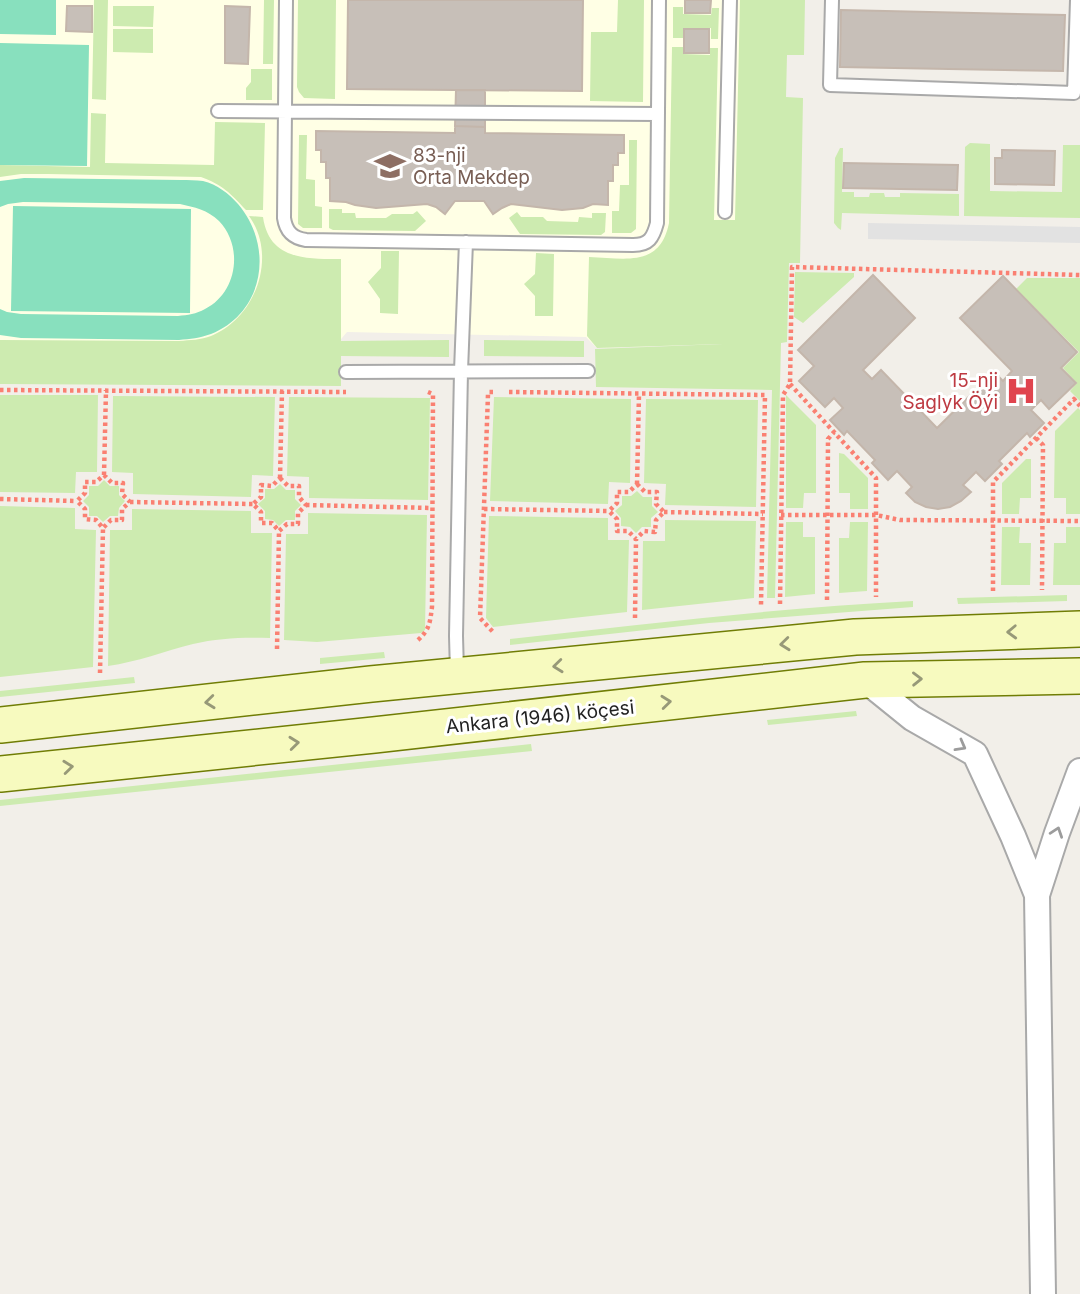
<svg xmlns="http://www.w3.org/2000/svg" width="1080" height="1294" font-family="Inter,sans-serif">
<rect width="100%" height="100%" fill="#f2efe9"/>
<path fill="#ffffe5" d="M0,0H782L776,342L597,348L586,337L347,332L326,357L0,369Z"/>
<path fill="#cdebb0" d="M94,0H108L106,100L92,99Z
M264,0H274L273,64H263Z
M298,0H336L335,99L304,98L299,92L297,87Z
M618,0H644L643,102L590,101L591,32H617Z
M740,0H805L804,55H787L786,97L803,98L800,263H789L787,342L781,343L775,598H767L772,390L596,387L595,349L723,344L597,348L587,336L589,257C625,258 660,268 669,223L672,47H683V54L710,55V48H718L714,220H735Z
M113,6H154L153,27L113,26Z
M673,7H683V14L711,15L712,8H719L718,39H711V28H683V38H673Z
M113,29H153V53L113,52Z
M251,69H272V100H246V88L251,82Z
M91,113L106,114L105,163L214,165L215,122L265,123L263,210H246C230,193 223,185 201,177L48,174H21L0,177V165L90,167Z
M299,135H307L306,179L315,180V206L322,207V228H303L298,224Z
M629,140H637L636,229L631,233H612V211H619L620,185H629Z
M970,143L990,144V191L1062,192L1063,145H1080V218L964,216L965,147Z
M840,148H843L842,192H854V197H869L870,193H884L885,197H900V193L959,194V216L842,213L841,230L838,228L834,223L835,158Z
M329,209H342V213H355L356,218H386L392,214H413L417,211L426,221L415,231L333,230L329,228Z
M517,212L521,217H543L547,221L578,222L579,217L592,218V213H606L605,232L601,235L520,234L509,218Z
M249,216L263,217C269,260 306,259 341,259V341L449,340V357L341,356V386L0,384V340L179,341C190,340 201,340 211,336C256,318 278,256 249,216Z
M381,251H399L398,314L380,313V299L368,282L381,268Z
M536,253L554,254L553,316H535V296L524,284L535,274Z
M795,272L854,273V277L803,323L794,317Z
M1027,278H1080V401L1070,391L1077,383L1063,368L1079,352L1016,289Z
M484,340L584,341V357L484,356Z
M0,395H98L97,472H76L75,493L0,492Z
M786,395L816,425V493H804L803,508H786Z
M113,396L275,397L273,476L252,475L251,497L133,494V473L112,472Z
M289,397L430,398L428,500L309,498V477L287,476Z
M494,397L631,399L630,483L609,482L608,504L490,501Z
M646,399L758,400L756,507L665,505L666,484L644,483Z
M1078,408L1080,410V514H1066V498H1054L1055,431Z
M839,453L844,454L868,478V509H850V493H839Z
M1026,459H1031V498H1020L1019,514H1002V483Z
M104,480L110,486H119V495L125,501L119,508L118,516H110L103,522L97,516H89V507L83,501L89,495V486H98Z
M280,484L286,490H295V499L301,505L295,511V520H286L279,526L273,520L265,519V511L258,504L265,498V489H274Z
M637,491L643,497H652V506L658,512L651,518V527H642L636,533L630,527L621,526V518L615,511L622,505V496H631Z
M0,506L75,508V529L96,530L93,667L0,677Z
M132,509L251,511V533H272L270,638C244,637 218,638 193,644C165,651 137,662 108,666L110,530H132Z
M308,513L427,515L425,630L421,633L317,642L284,640L286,534H308Z
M489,516L608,518V540H629L627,612L493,627L486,618Z
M665,520L756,521L754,598L642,610L643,541H665Z
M786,522H803V537H815V594L785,597Z
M850,522H868L867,591L839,593V538H849Z
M1002,527H1020L1019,543H1031L1030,585H1001Z
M1066,527H1080V585H1053L1054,543H1066Z
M1067,595V601L958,604L957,598Z
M913,601V607L709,623L510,645V639C644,624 778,608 913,601Z
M384,652L385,658L320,664V658Z
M134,677L135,683L0,697V691Z
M856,711L857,716L768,725L767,720Z
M531,744L532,751L0,806V800Z"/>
<path fill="#88e0be" d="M0,0H56V35L0,34Z
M0,43L89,45L87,166L0,165Z
M24,178L181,180C188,180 196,180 203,181C217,184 229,194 238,204C274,246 265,312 211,334C200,338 190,339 179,340L21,338L0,335V309L7,312L21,314L178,316C188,315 196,314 205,309C237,293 244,247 219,221C208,210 194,207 180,204L23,202L8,204L0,207V181Z
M13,206L191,209L190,313L11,311Z"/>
<path fill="#e2e2e2" d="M868,223L1080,227V243L868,239Z"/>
<path fill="#c7bfb8" stroke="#c4b6ab" stroke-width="2" d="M348,0H583L582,91L347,89Z
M685,0H711L710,13H685Z
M67,6H92V32L66,31Z
M225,6L250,7L248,64L225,63Z
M841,10L1065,15L1063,71L840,67Z
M684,29H709V53H684Z
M456,90H485V127L455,126Z
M455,126L485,127V133L624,135V153H618V165H613V181H608V205L593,204L583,208L562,210L511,204L502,208L493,214L484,201H455L445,214L436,207L427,204L376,208L355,205L346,202L330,201V178H326V162H321V150H316V131L455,133Z
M1002,150L1055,151L1054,185L995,184V158H1002Z
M844,163L958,165L957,190L843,188Z
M873,275L915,318L863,370L872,379L881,370L937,428L994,372L1003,381L1012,371L960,318L1003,276L1077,352L1061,368L1076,383L1049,409L1041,400L1031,410L1044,423L1030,437L1027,433L999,461L1002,464L985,481L976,472L963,485L971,492L961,501L950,507L938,509L926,507L915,502L906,493L912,487L897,471L888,480L872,463L875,460L847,431L844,435L830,420L843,408L834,398L825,407L799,381L814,366L798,350Z"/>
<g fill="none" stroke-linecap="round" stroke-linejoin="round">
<g stroke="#a9a9a9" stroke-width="16">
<path id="lane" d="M286,0L284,218C286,232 293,238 306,240L633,245C649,245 653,238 657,223L659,0
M832,0L830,85L1074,93L1077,0
M218,111L658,114
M725,212L730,0
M346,372L588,371
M457,672L456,636L461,371L466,242"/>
</g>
<g stroke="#a9a9a9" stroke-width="28">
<path id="street" d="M865,680L912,718L975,754L1013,836L1037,895
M1043,1294L1037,895L1057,833L1080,771"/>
</g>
<g stroke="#707d05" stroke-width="38">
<path id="secondary" d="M0,725L371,684L855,637L1080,629
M0,774L374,735L865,680L1080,676"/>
</g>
<path stroke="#fa8072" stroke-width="4.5" stroke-dasharray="3.5 3.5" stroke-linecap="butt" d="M790,384L876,478V597
M0,390L346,392
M493,392H489L488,394L480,618L494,633
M509,392L765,395L761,605
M1036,438L1043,445L1042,590
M104,475L112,483H123L122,494L130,502L122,509V520H111L103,528L96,520L85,519V509L77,501L85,493V482H96Z
M104,475L106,390
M280,478L288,486H299V497L306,505L298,513V524H287L279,531L272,523H261V512L253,504L261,497V485L272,486Z
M280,478L282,391
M637,484L645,492H657L656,504L664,512L656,520L655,532L644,531L636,539L628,531H617V519L609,511L617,503V492H629Z
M637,484L639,394
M0,499L77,501
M130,502L253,504
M306,505L432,508
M484,509L609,511
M664,512L763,514
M781,515H876L900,520L1080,521
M993,591V482L1074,399L1080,406
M827,600L828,439L834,432
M780,604L783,395L790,384L792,267L1080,275
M635,618L636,539
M418,640C430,629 430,622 432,607L433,394L428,392
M277,649L279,531
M100,673L103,528"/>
<use href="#lane" stroke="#fff" stroke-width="12"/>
<use href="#street" stroke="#fff" stroke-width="24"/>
<use href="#secondary" stroke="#f7fabf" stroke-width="35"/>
</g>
<defs><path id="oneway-chevron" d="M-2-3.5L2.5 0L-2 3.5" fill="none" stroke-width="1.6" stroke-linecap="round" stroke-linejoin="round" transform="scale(1.75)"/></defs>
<g stroke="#979978">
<use href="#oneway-chevron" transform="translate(1012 632) rotate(178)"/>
<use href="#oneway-chevron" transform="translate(785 644) rotate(174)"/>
<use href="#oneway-chevron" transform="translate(558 666) rotate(174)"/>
<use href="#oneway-chevron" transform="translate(917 679) rotate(-1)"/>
<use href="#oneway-chevron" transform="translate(210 702) rotate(174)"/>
<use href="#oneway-chevron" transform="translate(666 702) rotate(-6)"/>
<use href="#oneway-chevron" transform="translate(294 743) rotate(-6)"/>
<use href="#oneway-chevron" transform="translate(68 767) rotate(-6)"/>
</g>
<g stroke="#9c9c9c">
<use href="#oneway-chevron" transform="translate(961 746) rotate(29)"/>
<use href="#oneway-chevron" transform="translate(1057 832) rotate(-71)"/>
</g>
<defs>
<g id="school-bare" transform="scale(2.415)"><path d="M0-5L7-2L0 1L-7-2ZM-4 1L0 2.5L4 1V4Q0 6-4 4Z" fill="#8d6e63" stroke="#fff" stroke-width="2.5" paint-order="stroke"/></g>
<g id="hospital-bare" transform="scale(2.415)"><path d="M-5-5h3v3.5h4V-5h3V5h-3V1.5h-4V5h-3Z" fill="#e0444e" stroke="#fff" stroke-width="2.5" paint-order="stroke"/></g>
</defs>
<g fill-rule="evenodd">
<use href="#school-bare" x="390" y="166"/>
<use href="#hospital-bare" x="1021" y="391"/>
</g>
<g text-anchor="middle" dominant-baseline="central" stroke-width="6" stroke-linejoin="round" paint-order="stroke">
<g font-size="19" fill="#785e54" stroke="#fff" text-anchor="start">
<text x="413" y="155">83-nji<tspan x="413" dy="22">Orta Mekdep</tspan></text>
</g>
<g font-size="19" fill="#be3a42" stroke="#fff" text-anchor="end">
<text x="998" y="380">15-nji<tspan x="998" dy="22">Saglyk Öýi</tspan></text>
</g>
<g font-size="19" fill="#222" stroke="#fff">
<text transform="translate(540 717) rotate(-6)">Ankara (1946) köçesi</text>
</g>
</g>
</svg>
